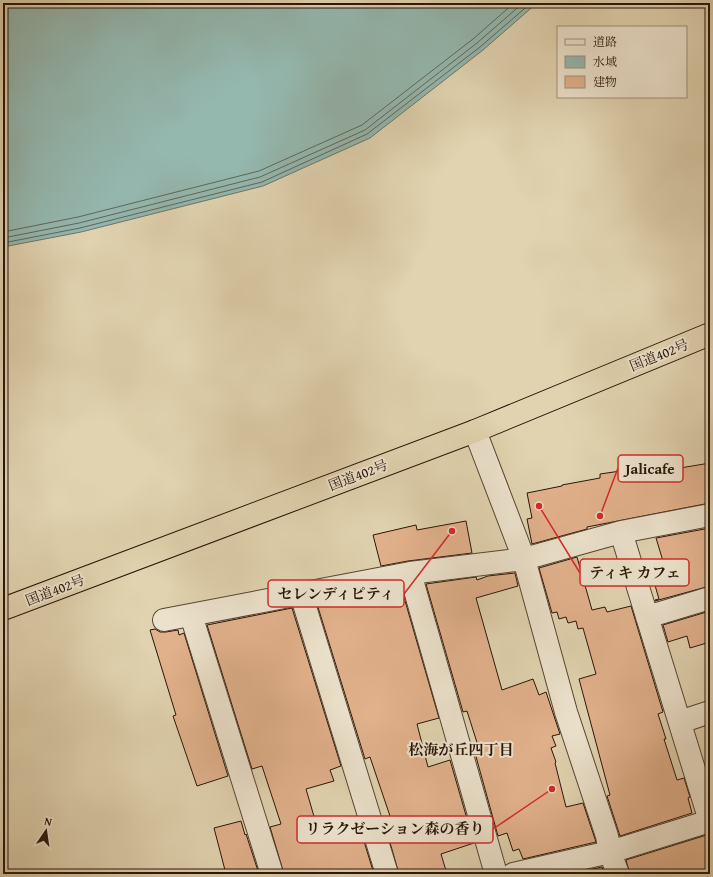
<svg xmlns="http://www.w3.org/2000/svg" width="713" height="877" font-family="'Gentium Book Plus','Noto Serif JP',serif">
<rect width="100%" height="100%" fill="#e1d3b0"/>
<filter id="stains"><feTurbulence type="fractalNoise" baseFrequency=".005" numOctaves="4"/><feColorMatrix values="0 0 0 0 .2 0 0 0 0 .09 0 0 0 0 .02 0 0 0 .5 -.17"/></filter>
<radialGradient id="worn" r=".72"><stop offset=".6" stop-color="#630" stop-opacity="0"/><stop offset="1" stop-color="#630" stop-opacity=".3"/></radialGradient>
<path fill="#94b7ae" stroke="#69766c" d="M3,3H537L483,50L370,138L263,186L81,232L3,247Z"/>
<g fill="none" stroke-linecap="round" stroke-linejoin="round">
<path stroke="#5e665b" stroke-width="1" d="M3,232L78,217L259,171L362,125L473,39L514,3
M3,238L79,223L260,177L365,130L477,43L523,3
M3,243L80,228L262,182L367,134L480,47L531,3"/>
</g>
<path fill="#e1b18c" stroke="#291508" d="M673,463L674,469L710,463V503L587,527V529L532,544L527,519L532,518L527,493L562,486V485L600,478V474L641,468V469Z
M466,521L472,553L408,561L381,566L373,535L416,525L417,530Z
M710,528V586L655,601V600L659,599L652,575L666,571L656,538Z
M577,557L592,610L605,607L607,612L631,606L663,712L658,714L666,739H664L677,780L684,778L690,797L688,798L692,813L620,836L607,796L610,795L579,679L596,674L583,628L578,629L576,621L568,623L566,617L559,619L557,612L552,613L539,568Z
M515,573L518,586L476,598L502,690L533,679L539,695L546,692L560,734L552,736L556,746L551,748L556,762L555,763L566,807L583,803L596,842L523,859L519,849L513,851L507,833L498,836L475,753L480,752L467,711L463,712L426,584L476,577L477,580L488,576Z
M401,587L439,718L417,724L428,767L450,760L474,843L441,854L447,874H399L383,818L390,816L370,757L365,759L317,604Z
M292,608L341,766L330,770L334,781L306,789L320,837L359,825L374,874H284L270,827L281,824L262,766L252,769L207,625Z
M710,611V642L690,648L687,636L668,642L663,625Z
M155,629L160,632H166L178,630L179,635L184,633L228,776L197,786L173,716L176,715L150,630Z
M241,821L245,835L246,834L259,874H226L214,828Z
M710,834V874H630L626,860Z
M602,867L605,874H570Z"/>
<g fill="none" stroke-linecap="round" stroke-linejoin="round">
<g stroke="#574432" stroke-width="24">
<path id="minor" d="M475,431L524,559L566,712L607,836L610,852L618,874
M410,573L496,874
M301,594L387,874
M191,615L272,874
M647,617L710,598
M164,620L410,573L524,559L621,532L710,515
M680,722L710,712
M513,874L610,852L710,821L621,532"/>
</g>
<g stroke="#291508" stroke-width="24">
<path id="highway" d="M3,609L475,431L710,334"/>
</g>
<use href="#minor" stroke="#ece2cc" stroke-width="22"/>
<use href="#highway" stroke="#e1d3b0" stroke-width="22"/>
</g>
<g text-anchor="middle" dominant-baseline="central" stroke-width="4" stroke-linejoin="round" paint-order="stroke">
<g font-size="14" fill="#291508" stroke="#ece2cc">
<text transform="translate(659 355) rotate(-22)">国道402号</text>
<text transform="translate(358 475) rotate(-21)">国道402号</text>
<text transform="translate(55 590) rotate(-21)">国道402号</text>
</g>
<g font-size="15" font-weight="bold" fill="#291508" stroke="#ece2cc">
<text x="461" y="749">松海が丘四丁目</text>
</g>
</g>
<path fill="none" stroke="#d62828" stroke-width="1.5" d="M600 516L618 468M539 506L580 573M452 531L404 594M552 789L493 829"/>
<g fill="#d62828" stroke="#ece2cc" stroke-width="1.5">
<circle cx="600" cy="516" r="4"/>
<circle cx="539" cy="506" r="4"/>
<circle cx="452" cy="531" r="4"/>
<circle cx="552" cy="789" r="4"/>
</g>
<g fill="#ece2cc" stroke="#d62828" stroke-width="1.5">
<rect x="618" y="455" width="65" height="27" rx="4"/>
<rect x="580" y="559" width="109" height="27" rx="4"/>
<rect x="268" y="580" width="136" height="27" rx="4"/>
<rect x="297" y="816" width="196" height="27" rx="4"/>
</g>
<g font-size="15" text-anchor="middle" font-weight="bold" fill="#291508">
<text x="650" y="474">Jalicafe</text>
<text x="635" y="578">ティキ カフェ</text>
<text x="336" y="599">セレンディピティ</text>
<text x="395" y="834">リラクゼーション森の香り</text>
</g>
<rect width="713" height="877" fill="none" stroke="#e1d3b0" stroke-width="16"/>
<rect x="4" y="4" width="705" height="869" fill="none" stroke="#291508" stroke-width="2"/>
<rect x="8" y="8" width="697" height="861" fill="none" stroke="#291508"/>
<rect x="557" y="26" width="130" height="72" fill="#ece2cc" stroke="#9e907e"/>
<rect x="565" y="39" width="20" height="6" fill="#ece2cc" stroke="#9e907e"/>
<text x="593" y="46" font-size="12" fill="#291508">道路</text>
<rect x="565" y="56" width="20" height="12" fill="#94b7ae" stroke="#9e907e"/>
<text x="593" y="66" font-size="12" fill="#291508">水域</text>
<rect x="565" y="76" width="20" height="12" fill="#e1b18c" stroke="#9e907e"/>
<text x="593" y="86" font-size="12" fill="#291508">建物</text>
<g transform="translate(46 831) rotate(13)" stroke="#ece2cc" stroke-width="3" paint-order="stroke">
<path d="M0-3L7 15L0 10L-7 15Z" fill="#291508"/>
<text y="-6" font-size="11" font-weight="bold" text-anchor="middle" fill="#291508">N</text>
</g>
<rect width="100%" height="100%" filter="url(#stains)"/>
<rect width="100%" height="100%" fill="url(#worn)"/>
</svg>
